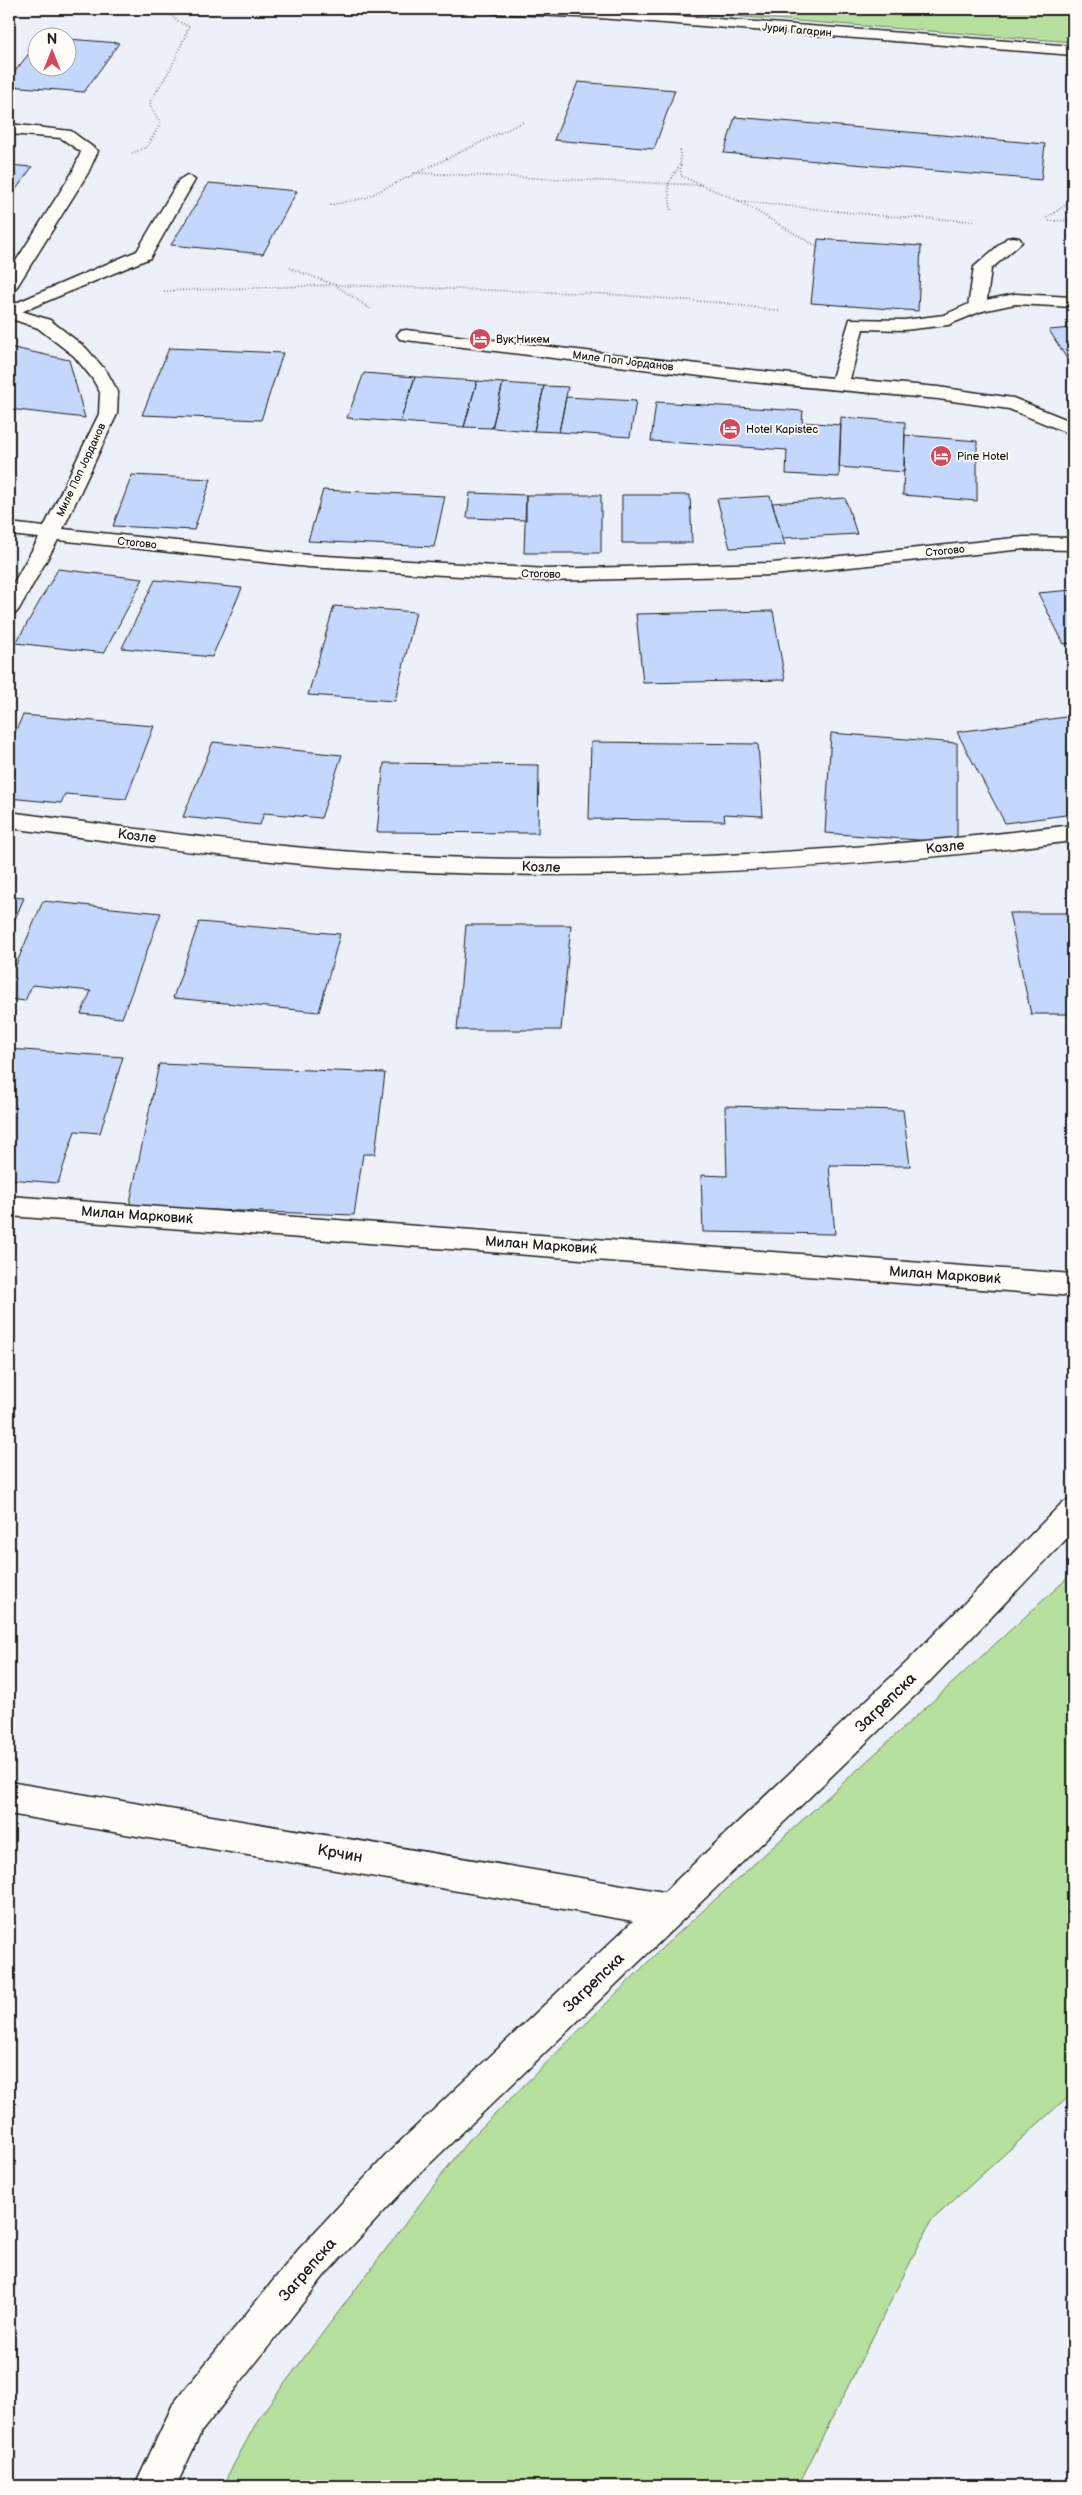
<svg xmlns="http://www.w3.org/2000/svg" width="1082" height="2495" font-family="'Balsamiq Sans',sans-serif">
<rect width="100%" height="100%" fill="#ecf1f9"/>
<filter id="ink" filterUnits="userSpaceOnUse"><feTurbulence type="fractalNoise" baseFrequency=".02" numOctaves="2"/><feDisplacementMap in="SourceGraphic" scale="10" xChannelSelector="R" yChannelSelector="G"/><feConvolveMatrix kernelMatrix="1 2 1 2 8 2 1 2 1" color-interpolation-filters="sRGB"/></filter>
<g filter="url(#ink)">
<path fill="#b6e09e" stroke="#697e5d" d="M640,9H1073V42Z
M1073,1573V2092L931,2221L798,2486H222L260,2416L466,2143L661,1949Z"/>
<path fill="#c4d8fd" stroke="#1c1c1c" d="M68,39L119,43L84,92L9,86V79L38,42V68H68Z
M578,82L675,90L654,149L554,140Z
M735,117L1045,144L1041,180L724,153Z
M9,165L32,167L9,199Z
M209,183L297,191L263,254L171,245Z
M818,239L921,246L918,311L811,303Z
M1073,328V366L1072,367L1049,330Z
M9,347L69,360L85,418L9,409Z
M169,348L283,353L261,420L142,415Z
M364,373L415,377L400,422L347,418Z
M415,377L477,381L464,427L400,422Z
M477,381L503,383L492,428L464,427Z
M503,383L544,386L534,431L492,428Z
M544,386L568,387L559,432L534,431Z
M566,397L636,401L630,437L559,432Z
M656,402L803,411L802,422L841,425L839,477L786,474L787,450L651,441Z
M841,417L905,422L904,472L839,467Z
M905,435L977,441V501L903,495Z
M132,475L211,479L194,530L113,526Z
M323,490L445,496L434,547L308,541Z
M470,493L526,495V520L467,518Z
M526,495H601V553H524Z
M622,495H690L692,543H622Z
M770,496L785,545L730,548L717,499Z
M845,498L857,534L783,538L772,503Z
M58,569L143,579L104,653L16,643Z
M155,580L242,588L212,657L122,648Z
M1073,590V643L1064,644L1038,593Z
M334,606L416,612L395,701L308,695Z
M773,611L785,680L643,683L636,614Z
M23,715L154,726L126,799L65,794L61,803L9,798V745Z
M1073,716V814L1005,823L957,732Z
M831,733L957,743V843L825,833Z
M213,742L342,755L321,818L264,813L260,825L183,817Z
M591,742L758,744L763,816L724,814L725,821L589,819Z
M384,763L539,765L538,833L377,832Z
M9,897L24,898L9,933Z
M43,901L161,913L122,1018L81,1014L91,991L32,985L25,1001L9,999V966L15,967Z
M1009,913H1073V1014H1031Z
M199,922L340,934L319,1012L173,998Z
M466,925H571L561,1030H457Z
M9,1049L123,1057L100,1133L75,1131L58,1183L9,1179Z
M159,1064L385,1073L375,1154H363L354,1215L129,1207Z
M725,1106L903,1110L910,1166L829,1165L835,1234L703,1232L701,1175L727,1176Z"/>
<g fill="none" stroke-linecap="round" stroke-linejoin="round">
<g stroke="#1c1c1c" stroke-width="3">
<path id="lane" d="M187,175L195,180L150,258L9,317V306L137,251L179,180Z
M1013,237L1019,238L1022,242L991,269L986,307L983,311H971L968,307L974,267L1007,238Z"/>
</g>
<g stroke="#1c1c1c" stroke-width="3">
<path id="street" d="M485,9L599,10L1073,46V55L599,18L492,13Z
M9,124L71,131L98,151L88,173L18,285L15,289L9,290V272L72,173L81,152L61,138L9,134Z
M1015,294L1073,297V307L1015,304L982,311L948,325L904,330L863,329L850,379L938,387L1013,398L1073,422V435L1009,409L938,399L741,381L406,340L400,339L397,335L400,331L406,330L741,369L832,378L850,319L904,320L944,315L971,303Z
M9,307L50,320L86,348L107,372L118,392L117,414L63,529L308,555L547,569L773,563L1024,537L1073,538V550L1024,549L773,575L547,581L308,567L58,540L19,609L16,613L9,615V591L39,538L9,535V523L44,527L99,414L100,392L92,378L74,356L38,328L9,318Z
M9,812C153,831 296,852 441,857C653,865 863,850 1073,825V841C833,871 592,884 350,868C236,860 122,842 9,828Z
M9,1196L1073,1274V1296L9,1216Z
M1073,1499V1532L929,1682L416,2177L324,2276L201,2432L176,2486H135L173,2404L298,2250L390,2151L633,1921L9,1814V1782L664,1892L907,1662L1062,1503Z"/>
</g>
<path stroke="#1c1c1c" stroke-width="2" stroke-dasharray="0.5 2.5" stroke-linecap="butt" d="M680,150L681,176L739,201L818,247
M132,153L147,147L161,123L151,108L150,102L171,68L189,27L176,20L165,9
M414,173L702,185
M739,201L884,216L973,221
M330,205L365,198L523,122
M671,210L668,185L680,164
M1047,218L1073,200
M1049,221L1073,220
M290,268L335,285L605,294L724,303L780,311
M164,291L335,285L372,310"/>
<use href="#lane" fill="#fdfcf7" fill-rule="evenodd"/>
<use href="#street" fill="#fdfcf7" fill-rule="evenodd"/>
</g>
</g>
<defs>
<g id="hotel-disc" transform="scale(1.125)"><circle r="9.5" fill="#d1495b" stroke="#fdfcf7"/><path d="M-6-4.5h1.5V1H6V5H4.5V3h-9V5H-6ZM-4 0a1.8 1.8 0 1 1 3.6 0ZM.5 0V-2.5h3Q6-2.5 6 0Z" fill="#fff"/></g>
</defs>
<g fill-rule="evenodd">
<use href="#hotel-disc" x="480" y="339"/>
<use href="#hotel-disc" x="730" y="429"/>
<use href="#hotel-disc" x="941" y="456"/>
</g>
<g text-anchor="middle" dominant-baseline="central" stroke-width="4" stroke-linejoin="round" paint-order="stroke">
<g font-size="11" fill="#1c1c1c" stroke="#fdfcf7">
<text transform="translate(797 30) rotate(5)">Јуриј Гагарин</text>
<text transform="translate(623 361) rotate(7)">Миле Поп Јорданов</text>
<text transform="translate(81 470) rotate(-65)">Миле Поп Јорданов</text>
<text transform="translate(137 543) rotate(6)">Стогово</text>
<text transform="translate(945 551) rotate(-6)">Стогово</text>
<text transform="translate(541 574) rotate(1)">Стогово</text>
</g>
<g font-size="11" fill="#1c1c1c" stroke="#fdfcf7" text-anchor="start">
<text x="496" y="339">Вук;Никем</text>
<text x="746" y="429">Hotel Kapistec</text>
<text x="957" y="456">Pine Hotel</text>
</g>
<g font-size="14" fill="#1c1c1c" stroke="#fdfcf7">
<text transform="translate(137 836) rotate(7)">Козле</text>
<text transform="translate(945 847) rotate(-6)">Козле</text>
<text transform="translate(541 867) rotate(2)">Козле</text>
<text transform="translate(137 1215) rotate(4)">Милан Марковиќ</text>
<text transform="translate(541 1245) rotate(4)">Милан Марковиќ</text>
<text transform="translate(945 1275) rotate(4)">Милан Марковиќ</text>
</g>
<g font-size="16" fill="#1c1c1c" stroke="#fdfcf7">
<text transform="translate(886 1703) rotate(-44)">Загрепска</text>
<text transform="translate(340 1854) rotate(10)">Крчин</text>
<text transform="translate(594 1983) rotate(-44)">Загрепска</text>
<text transform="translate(308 2270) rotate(-49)">Загрепска</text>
</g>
</g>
<rect width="1082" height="2495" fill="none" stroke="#fdfcf7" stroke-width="30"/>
<rect x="15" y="15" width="1052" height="2465" fill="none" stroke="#1c1c1c" stroke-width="2" filter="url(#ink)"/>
<g transform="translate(52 52)"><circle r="24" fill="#fdfcf7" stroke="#a3a29f"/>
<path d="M0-4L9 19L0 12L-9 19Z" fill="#d1495b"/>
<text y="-8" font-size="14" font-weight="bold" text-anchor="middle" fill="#1c1c1c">N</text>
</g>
</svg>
